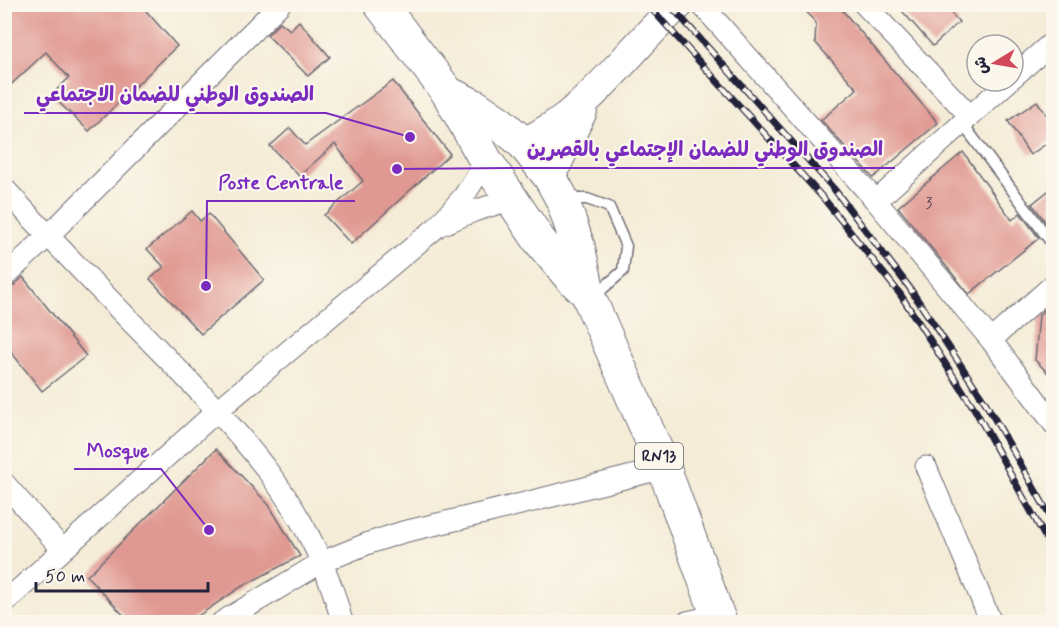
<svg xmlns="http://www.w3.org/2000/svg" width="1058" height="627" font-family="Mynerve,'Playpen Sans Arabic',sans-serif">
<rect width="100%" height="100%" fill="#fbf7ec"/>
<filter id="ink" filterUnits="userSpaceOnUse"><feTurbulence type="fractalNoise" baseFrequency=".0167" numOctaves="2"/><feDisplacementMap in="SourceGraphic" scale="12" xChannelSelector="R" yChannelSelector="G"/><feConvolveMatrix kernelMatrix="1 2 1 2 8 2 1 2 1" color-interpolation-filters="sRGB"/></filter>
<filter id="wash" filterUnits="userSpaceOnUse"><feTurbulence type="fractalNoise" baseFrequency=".008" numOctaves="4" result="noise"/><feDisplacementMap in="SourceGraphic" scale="24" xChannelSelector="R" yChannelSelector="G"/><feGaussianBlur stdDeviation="1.35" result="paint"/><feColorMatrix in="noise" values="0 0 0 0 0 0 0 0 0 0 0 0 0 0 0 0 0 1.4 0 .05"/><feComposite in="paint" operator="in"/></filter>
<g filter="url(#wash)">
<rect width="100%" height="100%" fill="#f4ecd7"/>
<g id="blocks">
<path fill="#e09992" d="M4,4H140L177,46L89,131L51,95L69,78L46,52L4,91Z
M800,4H837L938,123L873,178L821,120L857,89L815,42L816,23Z
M896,4H943L959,22L933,46Z
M299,21L330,57L308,76L267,35L280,22L290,30Z
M393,81L450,154L351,244L324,215L363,181L335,144L299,176L270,146L290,128L305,145Z
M1037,101L1053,124V139L1030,155L1008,121Z
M963,152L1012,220L1020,213L1039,238L969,294L898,207Z
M1053,187V227L1051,229L1032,204Z
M192,211L200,221L209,214L264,280L201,334L150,279L164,267L147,249Z
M23,277L86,356L42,391L4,343V289L12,287Z
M1051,304H1053V378L1035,360L1039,315Z
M216,449L269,505L300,556L241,587L189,622H130L87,576Z"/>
</g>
</g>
<g filter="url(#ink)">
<use href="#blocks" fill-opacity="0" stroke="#6c6972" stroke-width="1.5"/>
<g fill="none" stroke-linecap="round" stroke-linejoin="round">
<g stroke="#6c6972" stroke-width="13">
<path id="lane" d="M962,123L1054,246
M565,199H587L609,207L626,246L623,271L593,297"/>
</g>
<g stroke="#6c6972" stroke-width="23">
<path id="street" d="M701,4L876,201L991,340
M864,4L970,116
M1013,77L1054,41
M4,188C51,240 100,290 149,340C231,423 314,506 342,622
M876,201L1009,81
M443,224L474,211L512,199
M4,277L48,236L280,4
M1054,284L991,340L1054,424
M926,467L991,622
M4,483L62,549
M4,603L218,410L437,227L464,196L486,161
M222,622L322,562L369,543L403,532L489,512L664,468
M687,622L718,615"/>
</g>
<g stroke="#6c6972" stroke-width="32">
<path id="secondary" d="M523,143C590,113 626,51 679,4
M550,177L582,111"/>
</g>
<g stroke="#6c6972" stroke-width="35">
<path id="primary" d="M380,4L448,93L486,161L539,240L570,277L587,293
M448,93L475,106L500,123L523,143L550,177L562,199L578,246L590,300L664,468L720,622"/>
</g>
<use href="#lane" stroke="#fff" stroke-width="10"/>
<use href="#street" stroke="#fff" stroke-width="21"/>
<use href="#secondary" stroke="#fff" stroke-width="30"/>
<use href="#primary" stroke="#fff" stroke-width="33"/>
<g stroke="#22223b" stroke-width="7">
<path id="rail" d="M647,4L824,199L900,294L974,408L1054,553
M669,4L834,189L909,287L985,402L1054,523"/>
</g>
<use href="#rail" stroke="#fbf7ec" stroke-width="4.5" stroke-dasharray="14" stroke-linecap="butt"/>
</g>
</g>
<g text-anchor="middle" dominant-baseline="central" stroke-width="4.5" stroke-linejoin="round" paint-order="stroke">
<g font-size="15" fill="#524051">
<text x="929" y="204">3</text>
</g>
<rect fill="#fbf7ec" stroke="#636270" stroke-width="1.5" x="635" y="443" width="48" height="26" rx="4.5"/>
<g font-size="16" font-weight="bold" fill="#22223b">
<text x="659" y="456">RN13</text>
</g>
</g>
<path fill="none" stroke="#7b2cbf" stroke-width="2" d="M410 137L326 113H24M397 169L515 168H895M206 286L207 201H355M209 530L161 469H74"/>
<g fill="#7b2cbf" stroke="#fbf7ec" stroke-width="2">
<circle cx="410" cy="137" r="6"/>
<circle cx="397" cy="169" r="6"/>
<circle cx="206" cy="286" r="6"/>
<circle cx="209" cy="530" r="6"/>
</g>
<g font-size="20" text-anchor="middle" font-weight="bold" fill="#7b2cbf" stroke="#fbf7ec" stroke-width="4.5" stroke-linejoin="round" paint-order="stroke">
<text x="175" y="101">الصندوق الوطني للضمان الاجتماعي</text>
<text x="705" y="156">الصندوق الوطني للضمان الإجتماعي بالقصرين</text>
<text x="281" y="189">Poste Centrale</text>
<text x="118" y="457">Mosque</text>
</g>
<rect width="1058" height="627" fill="none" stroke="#fbf7ec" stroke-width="24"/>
<g transform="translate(995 63) rotate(259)"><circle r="28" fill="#fbf7ec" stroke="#a4a2a5" stroke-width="1.5"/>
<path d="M0-4.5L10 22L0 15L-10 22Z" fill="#d1495b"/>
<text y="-9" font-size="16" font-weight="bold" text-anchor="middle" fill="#22223b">ش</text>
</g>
<path d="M36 582v9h172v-9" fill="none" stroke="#22223b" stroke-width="3"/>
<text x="45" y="582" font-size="18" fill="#22223b" stroke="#fbf7ec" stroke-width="4.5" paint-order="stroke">50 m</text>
</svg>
